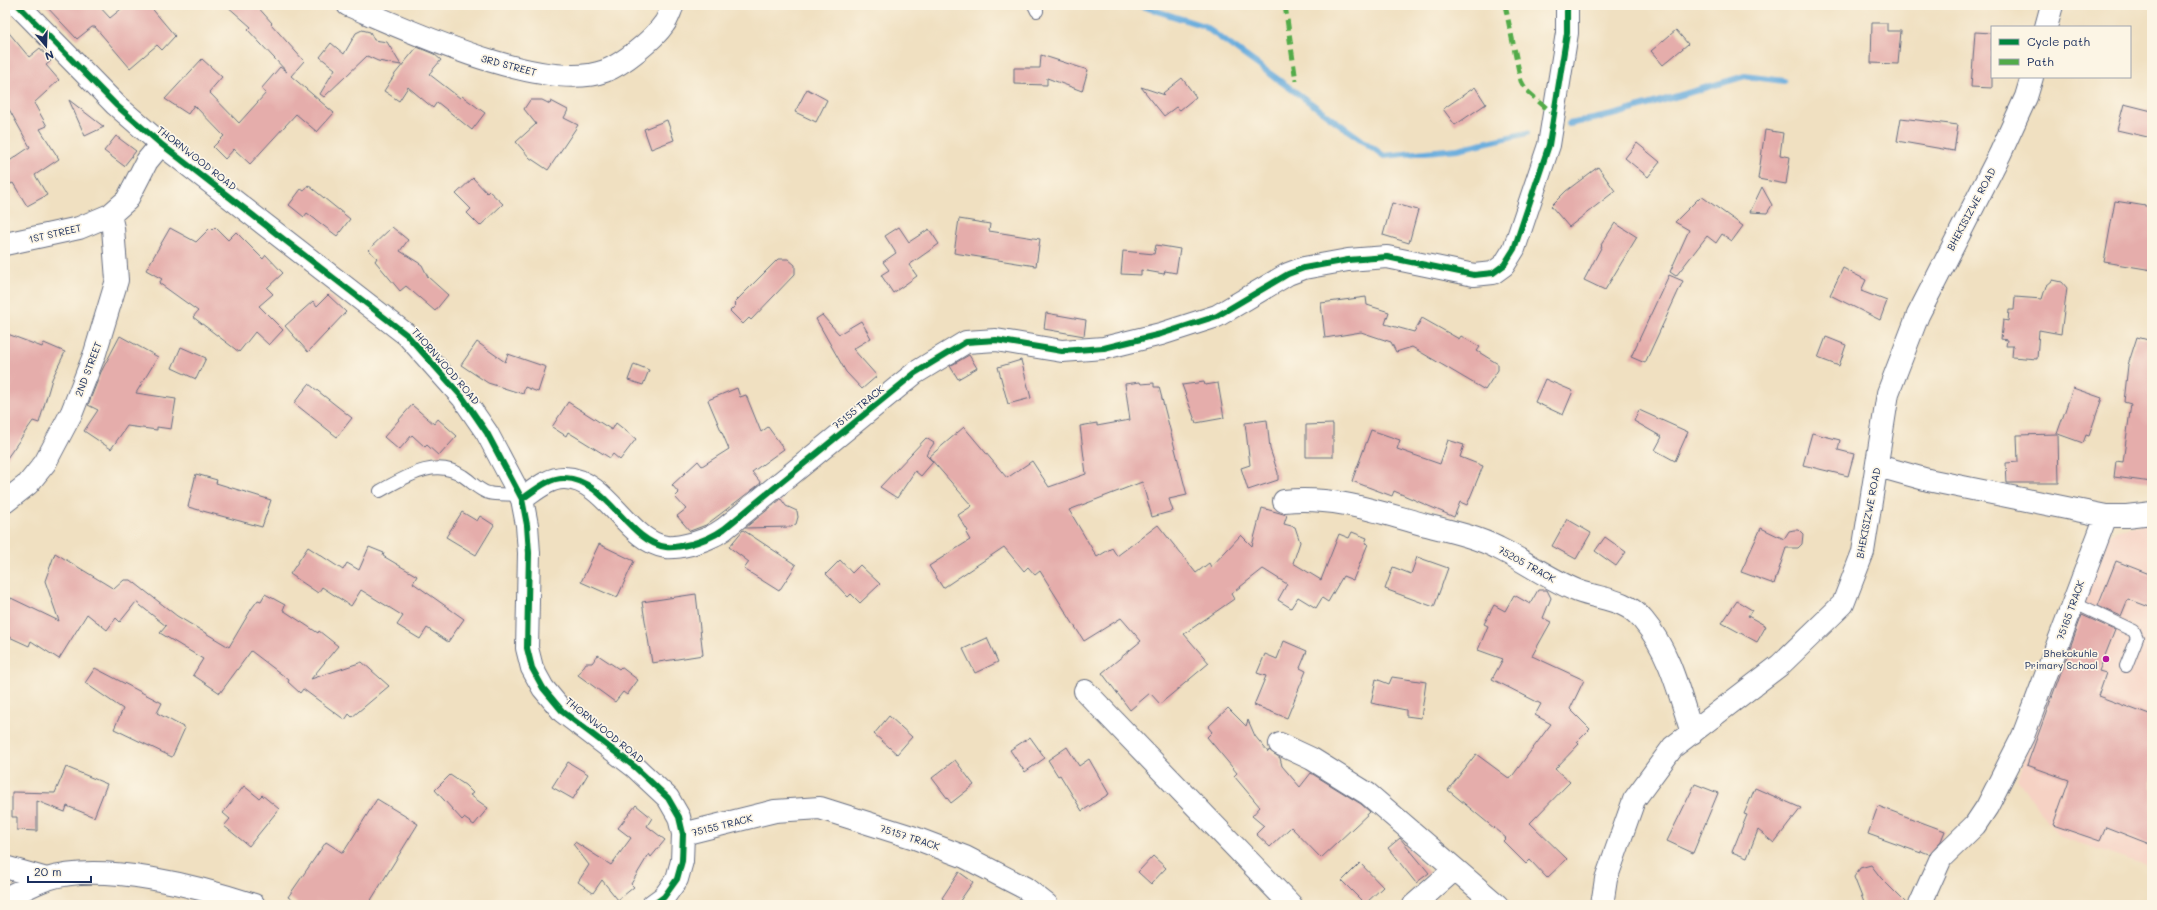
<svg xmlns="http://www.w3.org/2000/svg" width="2157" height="910" font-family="Mali,sans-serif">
<rect width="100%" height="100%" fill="#fcf5e5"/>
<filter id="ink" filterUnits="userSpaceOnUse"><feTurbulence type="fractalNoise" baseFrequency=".025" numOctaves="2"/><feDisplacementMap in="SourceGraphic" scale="8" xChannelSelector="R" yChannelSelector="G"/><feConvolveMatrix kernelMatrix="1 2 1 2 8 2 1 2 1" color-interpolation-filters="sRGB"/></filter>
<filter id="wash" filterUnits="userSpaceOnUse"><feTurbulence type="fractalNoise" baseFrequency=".012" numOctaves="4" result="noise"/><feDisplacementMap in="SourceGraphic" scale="16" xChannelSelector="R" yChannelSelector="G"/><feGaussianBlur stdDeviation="0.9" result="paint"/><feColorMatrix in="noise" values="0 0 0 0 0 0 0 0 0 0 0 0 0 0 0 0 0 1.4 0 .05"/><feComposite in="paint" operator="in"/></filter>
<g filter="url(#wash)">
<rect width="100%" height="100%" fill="#f0e0c1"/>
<path fill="#f6d2c4" d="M2152,521V867L2058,836L2017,779L2102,538L2116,531Z"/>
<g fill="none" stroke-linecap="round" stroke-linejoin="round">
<path stroke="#67acdd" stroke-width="6" d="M1138,5L1204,26L1384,156L1458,149L1527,133
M1569,124L1617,114L1745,76L1784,81"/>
</g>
<g id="blocks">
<path fill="#e5adab" d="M45,5H98L110,18L126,5H149L175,36L162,50L157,45L130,68L95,27H92L77,39Z
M226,5H256L272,23L271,24L304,61L291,76L334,113L317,132L296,114L250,164L234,149L225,159L213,147L224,136L194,105L188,114L165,99L202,59L222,77L209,92L239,123L266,93L261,89L280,67L287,72L248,30L251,27Z
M1872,23H1887V31H1901L1898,64L1871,63Z
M5,28L29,57L40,48L51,61L46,65L59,80L34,103L47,126L40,129L59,159L35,175L47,195L27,206L13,183L11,184L5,175V164L30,147L5,102Z
M362,30L370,32L374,40L387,42L401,65L378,61L367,56L324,97L320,94L335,69L320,57L331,43L344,54L356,33Z
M1676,30L1688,44L1663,65L1651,51Z
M1975,32L1992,33V88L1971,87Z
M417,47L434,54L441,60L429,74L460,98L462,96L485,113L472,130L437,102L433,108L408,87L399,101L384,91L395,74Z
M1041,55L1088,70L1082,91L1047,78V85L1014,84V68H1040Z
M1182,78L1196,97L1180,110L1176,107L1164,116L1141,87L1165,95L1163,93Z
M1475,87L1486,104L1455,125L1443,109Z
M807,89L827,100L816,122L795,112Z
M69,100L104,127L85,136Z
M530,100H542L550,104L551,101L568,110L564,118L578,125L548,170L530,158L516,142L536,124L524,109Z
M2124,104L2152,111V138L2117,130Z
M1901,118L1958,125L1954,151L1897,141Z
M667,120L674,140L651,149L644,129Z
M1765,130L1783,133L1780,155L1790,157L1786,184L1758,179Z
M116,136L136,151L124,166L104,151Z
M1637,143L1660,162L1648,177L1625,158Z
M1598,167L1615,191L1569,227L1551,206L1566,191Z
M473,178L487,193L489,191L503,204L480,226L467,213L471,209L456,194Z
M308,185L350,219L337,236L307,213L304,217L289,205L301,189L304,191Z
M1762,187L1772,205L1767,213L1750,212Z
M1701,196L1743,226L1732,241L1722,234L1716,243L1707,236L1676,276L1670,272L1689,230L1675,222Z
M2115,201L2152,207V270L2104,262Z
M1392,203L1418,210L1409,243L1383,235Z
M959,219L990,224L989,231L1040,239L1036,266L954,253Z
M1615,223L1637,237L1605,290L1584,280L1602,246L1601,245Z
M215,227L228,240L236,232L263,259L266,255L283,273L267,288L273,294L259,306L283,330L269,345L255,332L239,352L193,317L198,311L159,283L162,279L146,270L170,228L196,242L210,228L212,230Z
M392,227L408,240L400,251L422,265L428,277L448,295L435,311L406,286L400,291L375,261L377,258L368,250Z
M899,227L909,242L929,229L939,244L909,265L917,276L893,293L881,275L889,270L883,262L896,253L885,236Z
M1156,245L1180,249L1176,273L1165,271L1164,274L1141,270V275L1121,274L1123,251L1154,254Z
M778,259H788L795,265V274L751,320L749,318L743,324L730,311L736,305L734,303Z
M1843,268L1866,280L1861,291L1887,301L1880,320L1830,295Z
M1669,275L1683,281L1645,363L1631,357Z
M2053,280L2062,282L2067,288L2061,334L2039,330L2037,359L2012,357L2013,346H2006L2007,340L2001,339L2003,320L2008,321L2009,310H2014L2015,297L2042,299L2046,286Z
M328,295L346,312L308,352L285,326L313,301L317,306Z
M1366,297L1367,305L1389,312L1385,324L1414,332L1422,318L1459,339L1461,336L1480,347L1477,351L1498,364V370L1485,390L1412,347L1396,352L1391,342L1361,332L1325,338L1321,303Z
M1046,313L1086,320L1084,336L1044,329Z
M822,315L839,334L861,321L871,338L853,349L877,376L862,389L846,372L816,319Z
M5,333L42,347L44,343L65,352L52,379L39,423L33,421L5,461Z
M120,336L158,357L136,393L176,399L171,429L157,427V430L127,426L111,449L84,431L98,410L88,405L101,372Z
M1826,337L1846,345L1839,366L1818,358Z
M2137,337L2152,341V482L2114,477L2116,461L2123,462L2131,404L2124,402L2128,365Z
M477,342L505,362L508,354L546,367L538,392L525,387L523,394L488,383L461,365Z
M181,347L206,358L196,379L172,368Z
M969,355L977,368L958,379L950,366Z
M1021,360L1031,398L1008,404L998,367Z
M634,364L649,370L643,385L628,380Z
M1545,379L1573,391L1563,415L1535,402Z
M1140,382L1141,384L1154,383V387H1159L1187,495L1169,499L1173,511L1152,517L1142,482L1069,510L1097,557L1112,548L1117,556L1158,525L1196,573L1209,563L1211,567L1241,535L1252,546L1262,508L1287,515L1284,524L1295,527L1300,542L1293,563L1321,580L1339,534L1349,538L1352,532L1367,538L1365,543L1368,544L1353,580L1343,576L1328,602L1322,598L1316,608L1298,597L1291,608L1278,600L1287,584L1263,569L1231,594L1234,599L1184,634L1209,663L1160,704L1150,693L1130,710L1102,673L1141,641L1121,618L1084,641L1040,571L1035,575L1028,567L1024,571L1004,547L943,588L929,566L970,540L966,533L968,531L958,515L972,506L929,457L964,427L1007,478L1032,461L1049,487L1086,474L1080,426L1097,423V426L1130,420L1125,384Z
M1204,382L1205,385L1218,383L1224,418L1196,423L1182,385Z
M309,384L352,418L337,437L294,403Z
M737,388L740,397L746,395L761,432L768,427L784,449L752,472L761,483L706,525L690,531L677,516L686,509L675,497L679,493L672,485L698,461L702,466L729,449L708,400Z
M2073,388L2102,398L2089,436L2086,435L2083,443L2058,434L2059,483H2007L2006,463L2018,462L2017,435L2057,434Z
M568,402L612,430L616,423L636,439L620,460L613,454L610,458L568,432L566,436L552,427Z
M412,405L434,424L438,419L457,436L439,456L427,445L425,447L412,435L399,450L384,437Z
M1639,410L1688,432L1675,461L1655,450L1662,437L1634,421Z
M1267,420L1270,449L1278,473V480L1248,490L1241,468L1250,465L1245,423Z
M1333,424V457H1306V425Z
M1371,430L1400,440L1397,449L1440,464L1448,440L1464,445L1460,457L1483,466L1467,505L1460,502L1454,517L1394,491L1392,496L1352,481Z
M1812,433L1840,440L1838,450L1854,454L1848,476L1803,465Z
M926,438L934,443L926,455L933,462L921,476L915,471L897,498L880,487Z
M196,474L217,480L216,483L271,500L262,527L188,507Z
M781,499L786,506L797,511L798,517L796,524L791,527L745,528Z
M462,512L477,521L480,516L494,525L476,555L446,537Z
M1567,519L1591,533L1576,559L1552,546Z
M1761,528L1784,539L1789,531L1794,530H1799L1803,534L1802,544L1798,548H1786L1774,584L1741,572Z
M743,530L796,565L779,591L744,569L749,562L729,547Z
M1605,537L1626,552L1616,566L1595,551Z
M599,544L634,561L617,598L581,582Z
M308,547L343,570L347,563L359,570L369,547L384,553L383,556L417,576L413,583L464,619L448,642L427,628L420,639L397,625L403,616L361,590L351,606L322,587L318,593L290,574Z
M55,553L114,589L124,580H131L177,616L229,647L252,608L258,600L261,601L265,594L285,605L283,610L318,633L319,631L338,646L311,679L362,662L389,686L352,717L349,714L345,720L303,689L300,693L288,682L289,680L251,651L220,693L193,675L203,659L160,633L166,626L136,602L120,622L116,618L107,630L87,614L59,659L31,641L29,646L5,635V610L11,598L59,621L45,581Z
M1417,557L1448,568L1434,607L1385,589L1393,567L1411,574Z
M840,560L852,573L860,565L880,584L860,603L851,594L848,597L826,574Z
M2116,561L2152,575V608L2128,599L2121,616L2098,606Z
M1538,590H1547L1551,598L1543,618L1551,622L1532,656L1584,680L1570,709L1590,729L1577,742L1579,744L1555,769L1570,782L1530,823L1567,859L1547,878L1530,860L1526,864L1503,841L1506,838L1448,790L1476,754L1510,779L1551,724L1535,715L1541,704L1492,679L1503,659L1478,650L1488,626L1484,624L1494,605L1505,611L1514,595L1530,604Z
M696,594L703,655L652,663L642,602Z
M1737,601L1752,610L1748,616L1766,626L1757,642L1722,623Z
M2082,615L2115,630L2099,671L2106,673L2098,696L2152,716V845L2106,827L2100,841L2053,825L2069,780L2027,765Z
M987,638L998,662L975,673L963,649Z
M1284,641L1307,651L1300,668L1306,671L1287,718L1254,705L1266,676L1257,673L1265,654L1277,659Z
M598,655L619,669L621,667L638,680L627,695L623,692L615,702L578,675L586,663H592Z
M95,668L162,703L157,713L185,728L172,757L114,729L123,709L85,683Z
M1392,677L1426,682L1421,718L1406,716V710L1371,703L1376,679L1389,684Z
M1228,708L1246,726L1248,720L1255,736L1268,752L1269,750L1280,758L1282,766L1300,787L1311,773L1361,804L1370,812L1321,858L1291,827L1270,847L1256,834L1264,826L1252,816L1260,807L1234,776L1237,773L1207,737L1212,732L1208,727Z
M889,716L912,737L897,754L874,734Z
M1030,737L1045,758L1025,772L1010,750Z
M1067,747L1079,766L1089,759L1109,794L1082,811L1060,775L1058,776L1048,760Z
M955,760L974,785L951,803L932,778Z
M568,762L588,774L573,799L552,787Z
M66,767L107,784L94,817L67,806L65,812L37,801V831L17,830V817H12V792L55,793Z
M450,775L465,785L473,793L470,795L488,808L474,825L464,818L462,820L435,790Z
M1695,784L1718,793L1693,853L1667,841Z
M244,786L259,798L262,795L279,809L249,846L224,826L230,819L223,813Z
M1755,788L1801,808L1774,843L1758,830L1747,858L1732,852L1747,815L1744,814Z
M377,799L418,824L368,905H300L288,897L326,842L343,853Z
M636,805L652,818L647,826L665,840L651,857L649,854L631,884L634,887L618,900L602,880L593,893L578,882L589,865L573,844L575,842L611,865L631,838L618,828Z
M1878,806L1945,831L1941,841L1929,854L1921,851V853L1868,834Z
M1400,838L1429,873L1416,883L1388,848Z
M1153,856L1166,868L1151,884L1138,872Z
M1360,863L1383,887L1365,904L1342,881Z
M1871,865L1881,878L1908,905H1865L1854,877L1860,868Z
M959,872L973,882L957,905H951L942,898Z"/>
</g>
</g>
<g filter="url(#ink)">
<use href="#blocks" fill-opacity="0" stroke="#666d81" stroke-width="1"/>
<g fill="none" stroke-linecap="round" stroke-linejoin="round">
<g stroke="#666d81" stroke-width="14">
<path id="service" d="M1034,5L1037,11
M380,491C406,477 435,457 463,476C471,481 479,491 489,493C495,495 511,494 520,495
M2073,602L2134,631L2137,638L2126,666"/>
</g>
<g stroke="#666d81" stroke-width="24">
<path id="minor" d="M348,5C408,30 543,94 605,71C623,64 653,40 664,24C668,19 670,11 673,5
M2046,27L2052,5
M5,244L79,228L110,215L127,200L147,161L161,144
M1878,466L1928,480L2106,516H2127L2152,513
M522,499C534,491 549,477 565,478C606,479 628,542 666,547C675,548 683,546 691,544C704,540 713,537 724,529L915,373L966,342L996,340L1062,351L1104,348L1161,334L1217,316L1288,274L1304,268L1348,260L1387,257L1474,275L1493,273L1504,265L1514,249L1549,145L1567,33V5
M1284,501C1336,496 1378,512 1426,525C1450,531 1477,537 1498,548C1525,561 1550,580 1578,591C1602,600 1625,598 1643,620C1670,652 1679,693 1692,733
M5,502L28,484L45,463L72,412L95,353L117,280L113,228L110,215
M1085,691L1291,905
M1280,744L1312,759L1368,794L1497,905
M683,834L775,811L820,808L915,838L965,857L1025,888L1047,905
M5,867L47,879
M5,898C19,892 33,884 47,879C103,861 200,887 254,905
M1414,905L1455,869
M1602,905L1606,879L1634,800L1673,747L1780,665L1843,604L1863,552L1888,393L1918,315L2000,154L2026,97L2032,77
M1920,905L1941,858L1975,825L1987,807L2023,736L2106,516"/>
</g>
<g stroke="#666d81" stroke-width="24">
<path id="tertiary" d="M18,5L116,105L161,144L407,335L463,398L487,433L522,499L527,525L529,553L527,648L532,668L543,688L563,712L635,767L668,798L679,817L683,834L682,861L677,879L664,897L653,905"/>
</g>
<use href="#service" stroke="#fff" stroke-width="12"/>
<use href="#minor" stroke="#fff" stroke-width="22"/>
<use href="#tertiary" stroke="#fff" stroke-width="22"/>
<path stroke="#52ab49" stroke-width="5" stroke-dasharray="10 5" stroke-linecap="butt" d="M1285,5L1296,81
M1505,5L1521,81L1526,90L1553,114"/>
<g stroke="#fcf5e5" stroke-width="8">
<path id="cycleway" d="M18,5L116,105L161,144L407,335L463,398L487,433L522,499L527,525L529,553L527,648L532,668L543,688L563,712L635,767L668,798L679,817L683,834L682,861L677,879L664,897L653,905
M522,499C534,491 549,477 565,478C606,479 628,542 666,547C675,548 683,546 691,544C704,540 713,537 724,529L915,373L966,342L996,340L1062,351L1104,348L1161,334L1217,316L1288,274L1304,268L1348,260L1387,257L1474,275L1493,273L1504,265L1514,249L1549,145L1567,33V5"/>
</g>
<use href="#cycleway" stroke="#00873e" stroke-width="6"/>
</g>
</g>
<circle fill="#b5179e" stroke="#fcf5e5" stroke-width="1.5" cx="2106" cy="659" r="4"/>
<g text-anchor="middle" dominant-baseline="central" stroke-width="3.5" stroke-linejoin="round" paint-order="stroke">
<g font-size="10" fill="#1b2f5e" stroke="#fcf5e5">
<text transform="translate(509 65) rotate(15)">3RD STREET</text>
<text transform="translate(197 158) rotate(38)">THORNWOOD ROAD</text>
<text transform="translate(1971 209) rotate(-62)">BHEKISIZWE ROAD</text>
<text transform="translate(55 233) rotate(-13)">1ST STREET</text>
<text transform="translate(446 366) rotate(49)">THORNWOOD ROAD</text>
<text transform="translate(88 369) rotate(-69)">2ND STREET</text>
<text transform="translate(858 407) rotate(-39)">75155 TRACK</text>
<text transform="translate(1868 513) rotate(-79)">BHEKISIZWE ROAD</text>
<text transform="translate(1527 564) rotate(29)">75205 TRACK</text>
<text transform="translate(2070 610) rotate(-70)">75165 TRACK</text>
<text transform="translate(605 730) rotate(39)">THORNWOOD ROAD</text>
<text transform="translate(722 825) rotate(-14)">75155 TRACK</text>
<text transform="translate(910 837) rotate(18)">75157 TRACK</text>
</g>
<g font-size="10" fill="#1b2f5e" stroke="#fcf5e5" text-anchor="end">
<text x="2098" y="653">Bhekokuhle<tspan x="2098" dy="12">Primary School</tspan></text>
</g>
</g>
<rect width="2157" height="910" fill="none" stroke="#fcf5e5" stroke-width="20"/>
<rect x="1991" y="26" width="140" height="52" fill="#fcf5e5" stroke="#a2a6af"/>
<rect x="1999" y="39" width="20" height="6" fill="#00873e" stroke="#a2a6af"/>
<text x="2027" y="46" font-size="12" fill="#1b2f5e">Cycle path</text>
<rect x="1999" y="59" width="20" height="6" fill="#52ab49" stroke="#a2a6af"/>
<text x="2027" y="66" font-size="12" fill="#1b2f5e">Path</text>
<g transform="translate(46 46) rotate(161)" stroke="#fcf5e5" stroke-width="3" paint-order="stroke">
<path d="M0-3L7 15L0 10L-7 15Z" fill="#1b2f5e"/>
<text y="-6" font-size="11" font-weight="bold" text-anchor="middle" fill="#1b2f5e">N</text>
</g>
<path d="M28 876v6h63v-6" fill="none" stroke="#1b2f5e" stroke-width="2"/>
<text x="34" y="876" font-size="12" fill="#1b2f5e" stroke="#fcf5e5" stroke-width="3" paint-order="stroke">20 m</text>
</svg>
